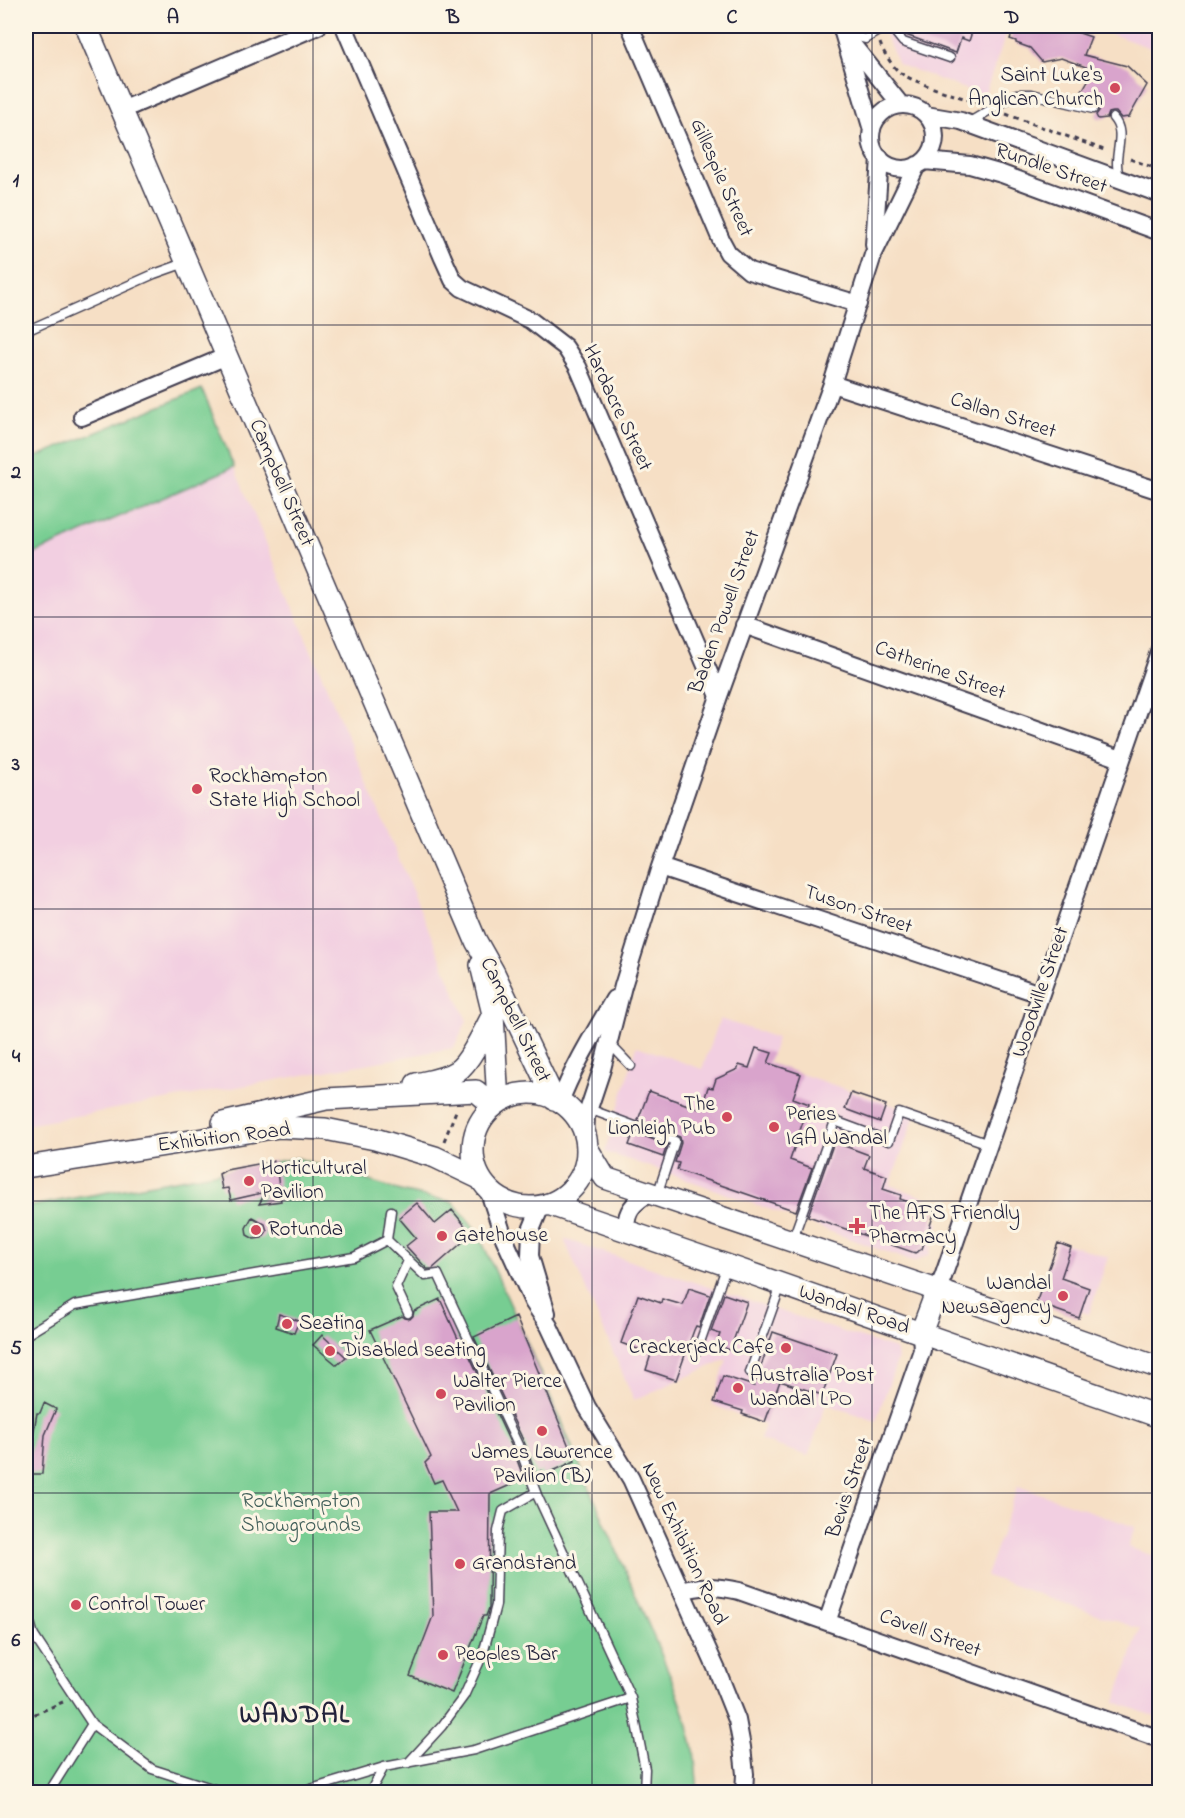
<svg xmlns="http://www.w3.org/2000/svg" width="1185" height="1818" font-family="'Indie Flower',sans-serif">
<rect width="100%" height="100%" fill="#fcf5e5"/>
<filter id="ink" filterUnits="userSpaceOnUse"><feTurbulence type="fractalNoise" baseFrequency=".0167" numOctaves="2"/><feDisplacementMap in="SourceGraphic" scale="12" xChannelSelector="R" yChannelSelector="G"/><feConvolveMatrix kernelMatrix="1 2 1 2 8 2 1 2 1" color-interpolation-filters="sRGB"/></filter>
<filter id="wash" filterUnits="userSpaceOnUse"><feTurbulence type="fractalNoise" baseFrequency=".008" numOctaves="4" result="noise"/><feDisplacementMap in="SourceGraphic" scale="24" xChannelSelector="R" yChannelSelector="G"/><feGaussianBlur stdDeviation="1.35" result="paint"/><feColorMatrix in="noise" values="0 0 0 0 0 0 0 0 0 0 0 0 0 0 0 0 0 1.4 0 .05"/><feComposite in="paint" operator="in"/></filter>
<g filter="url(#wash)">
<rect width="100%" height="100%" fill="#f6dfc5"/>
<path fill="#f2cfe1" d="M882,26H1009L984,96L898,64Z
M1089,26H1159V51Z
M234,467L467,1021L454,1048L26,1125V557Z
M720,1019L777,1038L769,1063L916,1113L890,1185L938,1202L932,1220L939,1223L929,1255L914,1262L683,1178L605,1152L637,1046L702,1069Z
M564,1239L895,1349L898,1358L876,1421L826,1404L808,1456L760,1440L765,1424L712,1405L727,1359L634,1400Z
M1056,1240L1108,1257L1089,1314L1037,1297Z
M1018,1486L1135,1527L1128,1547L1159,1558V1718L1115,1702L1140,1629L986,1576Z"/>
<path fill="#77cd92" stroke="#4c7866" stroke-width="1.5" d="M202,389L234,467L26,557V461Z
M297,1158L404,1192L453,1202L477,1231L516,1317L674,1684L686,1718L694,1750L698,1792H26V1207Z"/>
<g id="blocks">
<path fill="#d9a4cc" d="M898,26H974L969,41L961,38L956,53L906,35Z
M1015,26H1059L1091,37L1084,55L1127,66L1147,85L1129,117L1121,118L1116,112H1113L1109,113L1107,118L1098,119L1096,115L1099,111V107L1095,103L1088,101L1082,91L1094,70L1061,58L1042,62L1030,48L1016,43V41L1010,39Z
M756,1048L772,1053L768,1063L801,1074L793,1098L809,1104L790,1160L812,1168L796,1211L677,1170L679,1163L675,1162L681,1143L680,1137L638,1120L649,1091L699,1109L701,1103L703,1104L708,1087L713,1088L716,1079L738,1069L739,1065L749,1068Z
M851,1093L886,1105L880,1122L845,1109Z
M634,1132L667,1145L663,1157L629,1145Z
M834,1142L869,1155L864,1168L887,1176L883,1189L901,1195L900,1199L935,1211L922,1249L915,1253L808,1216Z
M274,1161L277,1173V1172L281,1201L259,1204L266,1192L231,1200L228,1188L222,1189L219,1174L226,1170Z
M417,1203L435,1224L452,1210L472,1234L432,1269H427L406,1246L416,1238L399,1218Z
M252,1217L265,1224L267,1231L262,1238L254,1239L247,1235L246,1228Z
M1058,1243L1071,1248L1061,1278L1089,1288L1079,1318L1036,1303Z
M689,1288L710,1295L699,1327L696,1326L694,1330L676,1380L646,1370L651,1354L621,1343L638,1295L661,1303L662,1299L683,1305Z
M724,1294L747,1302L730,1350L716,1345L720,1334L711,1331Z
M440,1299L460,1343L463,1342L513,1449L524,1479L490,1494L489,1608L486,1616H483L452,1693L410,1676L433,1616L429,1512H457L442,1480L434,1483L425,1463L431,1457L370,1330L402,1316L405,1318L410,1319L413,1316L414,1311Z
M279,1314L299,1321L294,1333L276,1327Z
M516,1317L575,1461L542,1476L541,1471L536,1474L525,1444L474,1337Z
M773,1332L837,1354L822,1395L780,1381L765,1422L742,1414L743,1411L714,1402L723,1376L754,1386Z
M322,1335L346,1357L337,1365L313,1345Z
M44,1403L56,1409L45,1435L42,1474H30L29,1458L37,1413H40Z"/>
</g>
</g>
<g filter="url(#ink)">
<use href="#blocks" fill-opacity="0" stroke="#423e50" stroke-width="1.5"/>
<g fill="none" stroke-linecap="round" stroke-linejoin="round">
<g stroke="#423e50" stroke-width="11">
<path id="service" d="M890,26L903,42L950,58
M847,34L865,39L886,26
M1113,118C1125,131 1117,147 1117,163C1117,168 1118,173 1119,178
M968,123L1017,94H1032L1093,109
M26,331L154,274L185,263
M609,1043L631,1066
M589,1109L675,1141L657,1195
M391,1211L387,1240L425,1276L438,1274L519,1447L537,1495L631,1698L645,1769L644,1792
M792,1241L835,1121L889,1141L899,1113L989,1144
M408,1313L396,1287L408,1261
M26,1335L75,1305L354,1257L387,1240
M697,1351L727,1265
M750,1372L781,1285
M26,1608L34,1636L92,1724L152,1769L224,1792
M408,1763L442,1726L464,1696L483,1654L496,1605L498,1531L503,1511L536,1492
M384,1767L474,1750L631,1698
M49,1792L92,1724
M277,1792H301L384,1767L370,1792"/>
</g>
<g stroke="#423e50" stroke-width="20">
<path id="minor" d="M344,26L443,258L453,280L462,288L530,320L565,347L578,367L719,696
M630,26L721,240L728,253L749,271L858,304
M841,26L872,130
M848,39L901,105
M871 137a32 32 0 1 1 64 0a32 32 0 1 1-64 0Z
M122,110L318,26
M926,115L961,121L1160,194
M924,161L970,165L1002,174L1160,232
M874,245L880,158
M832,384L1160,491
M82,417L227,356
M744,625L1121,759
M660,867L1040,994
M560,1102C574,1065 594,1034 614,999
M585,1138L586,1117L602,1069L623,986L660,867L719,696L832,384L873,255L917,165
M488,1189L504,1238L533,1302L549,1326L587,1407L631,1479L717,1670L737,1720L742,1747L745,1774L744,1792
M541,1206L531,1230L530,1256L547,1313
M627,1230C624,1212 634,1202 650,1193
M937,1290L943,1277L1160,649
M683,1591C702,1584 720,1587 739,1591L1160,1739
M827,1622L922,1350L921,1333"/>
</g>
<g stroke="#423e50" stroke-width="24">
<path id="tertiary" d="M86,26L476,941L494,973L554,1099
M481,965L493,1014L498,1103
M416,1084C430,1081 445,1079 457,1071C470,1062 486,1028 493,1014
M473 1150a57 57 0 1 1 114 0a57 57 0 1 1-114 0Z
M223,1123L326,1099L476,1091L494,1106
M587,1148L605,1178L937,1290L1160,1368
M26,1167L279,1127L325,1129L375,1139L435,1157L481,1179
M548,1204L738,1269L1160,1417
M921,1333L937,1290"/>
</g>
<path stroke="#423e50" stroke-width="3" stroke-dasharray="4.5 4.5" stroke-linecap="butt" d="M880,43C883,52 891,64 898,71C912,83 959,96 978,103
M1006,114L1107,151
M1130,159L1160,170
M444,1141L456,1111
M26,1718L63,1702"/>
<use href="#service" stroke="#fff" stroke-width="8"/>
<use href="#minor" stroke="#fff" stroke-width="16"/>
<use href="#tertiary" stroke="#fff" stroke-width="21"/>
</g>
</g>
<path fill="none" stroke="#22223b" stroke-width="1.5" stroke-opacity="0.55" d="M313,26V1792M592,26V1792M872,26V1792M26,325H1160M26,617H1160M26,909H1160M26,1201H1160M26,1493H1160"/>
<g fill="#d1495b" stroke="#fcf5e5" stroke-width="2">
<circle cx="1115" cy="88" r="6"/>
<circle cx="197" cy="789" r="6"/>
<circle cx="727" cy="1117" r="6"/>
<circle cx="774" cy="1127" r="6"/>
<circle cx="249" cy="1181" r="6"/>
<path d="M854 1217h6v6h6v6h-6v6h-6v-6h-6v-6h6z"/>
<circle cx="256" cy="1230" r="6"/>
<circle cx="442" cy="1236" r="6"/>
<circle cx="1063" cy="1296" r="6"/>
<circle cx="287" cy="1324" r="6"/>
<circle cx="786" cy="1348" r="6"/>
<circle cx="330" cy="1351" r="6"/>
<circle cx="738" cy="1388" r="6"/>
<circle cx="441" cy="1394" r="6"/>
<circle cx="542" cy="1431" r="6"/>
<circle cx="460" cy="1564" r="6"/>
<circle cx="76" cy="1605" r="6"/>
<circle cx="443" cy="1655" r="6"/>
</g>
<g text-anchor="middle" dominant-baseline="central" stroke-width="6" stroke-linejoin="round" paint-order="stroke">
<g font-size="21" fill="#22223b" stroke="#fcf5e5" text-anchor="start">
<text x="1103" y="76" text-anchor="end">Saint Luke's<tspan x="1103" dy="24">Anglican Church</tspan></text>
<text x="209" y="777">Rockhampton<tspan x="209" dy="24">State High School</tspan></text>
<text x="715" y="1105" text-anchor="end">The<tspan x="715" dy="24">Lionleigh Pub</tspan></text>
<text x="786" y="1115">Peries<tspan x="786" dy="24">IGA Wandal</tspan></text>
<text x="261" y="1169">Horticultural<tspan x="261" dy="24">Pavilion</tspan></text>
<text x="869" y="1214">The AFS Friendly<tspan x="869" dy="24">Pharmacy</tspan></text>
<text x="268" y="1230">Rotunda</text>
<text x="454" y="1236">Gatehouse</text>
<text x="1051" y="1284" text-anchor="end">Wandal<tspan x="1051" dy="24">Newsagency</tspan></text>
<text x="299" y="1324">Seating</text>
<text x="774" y="1348" text-anchor="end">Crackerjack Cafe</text>
<text x="342" y="1351">Disabled seating</text>
<text x="750" y="1376">Australia Post<tspan x="750" dy="24">Wandal LPO</tspan></text>
<text x="453" y="1382">Walter Pierce<tspan x="453" dy="24">Pavilion</tspan></text>
<text x="542" y="1453" text-anchor="middle">James Lawrence<tspan x="542" dy="24">Pavilion (B)</tspan></text>
<text x="472" y="1564">Grandstand</text>
<text x="88" y="1605">Control Tower</text>
<text x="455" y="1655">Peoples Bar</text>
</g>
<g font-size="21" fill="#22223b" stroke="#fcf5e5">
<text transform="translate(1051 169) rotate(19)">Rundle Street</text>
<text transform="translate(721 178) rotate(66)">Gillespie Street</text>
<text transform="translate(617 408) rotate(65)">Hardacre Street</text>
<text transform="translate(1003 416) rotate(18)">Callan Street</text>
<text transform="translate(281 483) rotate(67)">Campbell Street</text>
<text transform="translate(725 612) rotate(-70)">Baden Powell Street</text>
<text transform="translate(940 671) rotate(20)">Catherine Street</text>
<text transform="translate(858 910) rotate(19)">Tuson Street</text>
<text transform="translate(1041 992) rotate(-71)">Woodville Street</text>
<text transform="translate(515 1020) rotate(64)">Campbell Street</text>
<text transform="translate(224 1138) rotate(-7)">Exhibition Road</text>
<text transform="translate(854 1310) rotate(19)">Wandal Road</text>
<text transform="translate(850 1488) rotate(-71)">Bevis Street</text>
<text transform="translate(684 1544) rotate(65)">New Exhibition Road</text>
<text transform="translate(930 1634) rotate(20)">Cavell Street</text>
</g>
<g font-size="21" fill="#405e59" stroke="#fcf5e5">
<text x="301" y="1502">Rockhampton<tspan x="301" dy="24">Showgrounds</tspan></text>
</g>
<g font-size="27" font-weight="bold" letter-spacing="1.5" fill="#22223b" stroke="#fcf5e5">
<text x="295" y="1715">WANDAL</text>
</g>
</g>
<rect width="1185" height="1818" fill="none" stroke="#fcf5e5" stroke-width="66"/>
<rect x="33" y="33" width="1119" height="1752" fill="none" stroke="#22223b" stroke-width="2"/>
<g font-size="20" text-anchor="middle" font-weight="bold" fill="#22223b">
<text x="173" y="23">A</text>
<text x="453" y="23">B</text>
<text x="732" y="23">C</text>
<text x="1012" y="23">D</text>
<text x="16" y="186">1</text>
<text x="16" y="478">2</text>
<text x="16" y="770">3</text>
<text x="16" y="1062">4</text>
<text x="16" y="1354">5</text>
<text x="16" y="1646">6</text>
</g>
</svg>
